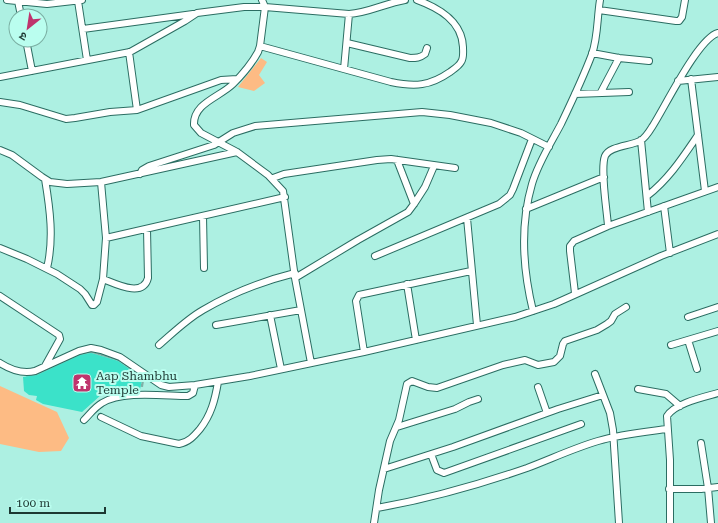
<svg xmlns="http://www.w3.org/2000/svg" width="718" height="523" font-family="'Roboto Serif','Noto Sans Devanagari',serif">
<defs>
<filter id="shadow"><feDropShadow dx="3" dy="-3" stdDeviation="0" flood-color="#0004"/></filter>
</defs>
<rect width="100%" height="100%" fill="#adf0e2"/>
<path fill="#fdbb84" d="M261,58L267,62L259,75L265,83L254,91L238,87Z
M0,386L57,412L69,438L61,451L39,452L0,444Z"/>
<path fill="#3be2c9" filter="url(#shadow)" d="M91,353L118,361L142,378L140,390L113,388L102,394L82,412L43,404L36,400L37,396L29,395L24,391L23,377L37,375L80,355Z"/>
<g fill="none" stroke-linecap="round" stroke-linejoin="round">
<g stroke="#2b6d62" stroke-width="8">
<path id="minor" d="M7,0L47,4L82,0
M262,0L265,7L260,46L258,52C252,63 242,75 233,84C220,97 193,103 194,125L201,133L237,152L268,175L283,191L295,278L311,363
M18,1L21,16
M78,1L87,60
M599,10L676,21H679L682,17L685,0
M83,29L193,14
M26,40L32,71
M347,43L410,58C416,58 420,58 425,54L427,48
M260,46L391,82C415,87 430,86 450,72C454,69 459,66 461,62C464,58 463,52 463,47C462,21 439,8 417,0
M129,52L137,110
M592,53L619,58L649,61
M344,69L349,14
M0,77L130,52L185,21L197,13L244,7H265L349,14C368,13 386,3 405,0
M691,79L705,191
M678,81L718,77
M601,92L619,58
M575,94L629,92
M0,102L20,105L66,119L75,118L110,112L137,110L221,80L237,79
M641,140L648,212
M0,150L12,155L42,177L50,182L67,184L101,182L237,152
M397,160L414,204
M140,174L142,170L149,166L214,145L233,133L255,126L422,112L450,115L491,123L521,133L549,147
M273,178L284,174L377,160L391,159L455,168
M45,179C50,209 54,239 47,268
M647,196C669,179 683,157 698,135
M664,206L670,253
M526,209L604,177
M203,216L204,268
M467,218L477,325
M608,226C607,211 600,169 605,156C609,146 630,146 640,141C645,138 649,132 652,127C664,109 698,38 718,33
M106,238L285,197
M0,248L27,259L57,274L80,289L85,294L92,305H94L97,302L103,279L106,238L101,182
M375,256L499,204L510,195L513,189L532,139
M295,278L358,240L408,212L414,204L425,187L434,166
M103,279C116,284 143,298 148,278L147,229
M407,284L416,340
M575,293L570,251V246L574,241L608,226L718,187
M0,296L59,335L60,339L45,366
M533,311C523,270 520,225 532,184C538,163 551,143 561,124C572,101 583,78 592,54C598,37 597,18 600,0
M270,315L281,369
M688,317L718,307
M216,325L301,310
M688,340L697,369
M159,345C173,333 187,319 203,310C232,293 263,281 295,273
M671,345L718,331
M364,352L356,301L359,295L471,271
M0,363C11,370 23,374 35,371L79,351L91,348L101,350L120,357L161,385L169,387L195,385L250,376L364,352L515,317L554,304L661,256L718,234
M595,374L610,413L613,430L619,523
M538,387L547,413
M638,389L666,394L680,406
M101,417L141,436L179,444C189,442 194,436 200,429C211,415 215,400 218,382
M84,420C90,414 95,407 102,403C122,390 165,396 188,396L193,393L195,385
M397,427L455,409L469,402L478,399
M701,443L708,488L711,523
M431,454L437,470L444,473L581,424
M384,469L453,447L558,409L603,395
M669,489H701L718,487
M377,508C428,499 478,485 527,468C551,459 574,448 598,441C621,434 644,432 667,429
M374,523L379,490L390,441L399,420L407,384L412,381L428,387L437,388L503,365L525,360L538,365L554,362L560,356L563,344L565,341L597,330L607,324L611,321L615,314L626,307
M670,523V460L667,416C675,403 704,397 718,393"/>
</g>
<use href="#minor" stroke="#fff" stroke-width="6"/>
</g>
<defs>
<g id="temple-square" transform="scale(1)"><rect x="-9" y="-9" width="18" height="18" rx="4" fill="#bf346d" stroke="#bafeef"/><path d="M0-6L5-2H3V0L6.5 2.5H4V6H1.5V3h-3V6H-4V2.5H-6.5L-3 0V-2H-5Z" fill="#fff"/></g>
</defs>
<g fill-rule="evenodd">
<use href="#temple-square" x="82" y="383"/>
</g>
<g text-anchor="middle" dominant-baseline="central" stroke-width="4" stroke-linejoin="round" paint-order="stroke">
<g font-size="12" fill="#1d3832" stroke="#bafeef" text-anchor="start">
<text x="96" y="376">Aap Shambhu<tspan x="96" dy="14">Temple</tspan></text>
</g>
</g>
<g transform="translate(28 28) rotate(210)"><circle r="19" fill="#bafeef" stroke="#7bafa3"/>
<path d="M0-3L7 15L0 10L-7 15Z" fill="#bf346d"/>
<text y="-6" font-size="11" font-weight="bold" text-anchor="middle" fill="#1d3832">उ</text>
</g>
<path d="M10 507v6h95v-6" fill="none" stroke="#1d3832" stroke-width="2"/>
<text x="16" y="507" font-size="12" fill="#1d3832" stroke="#bafeef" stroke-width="3" paint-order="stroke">100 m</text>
</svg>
